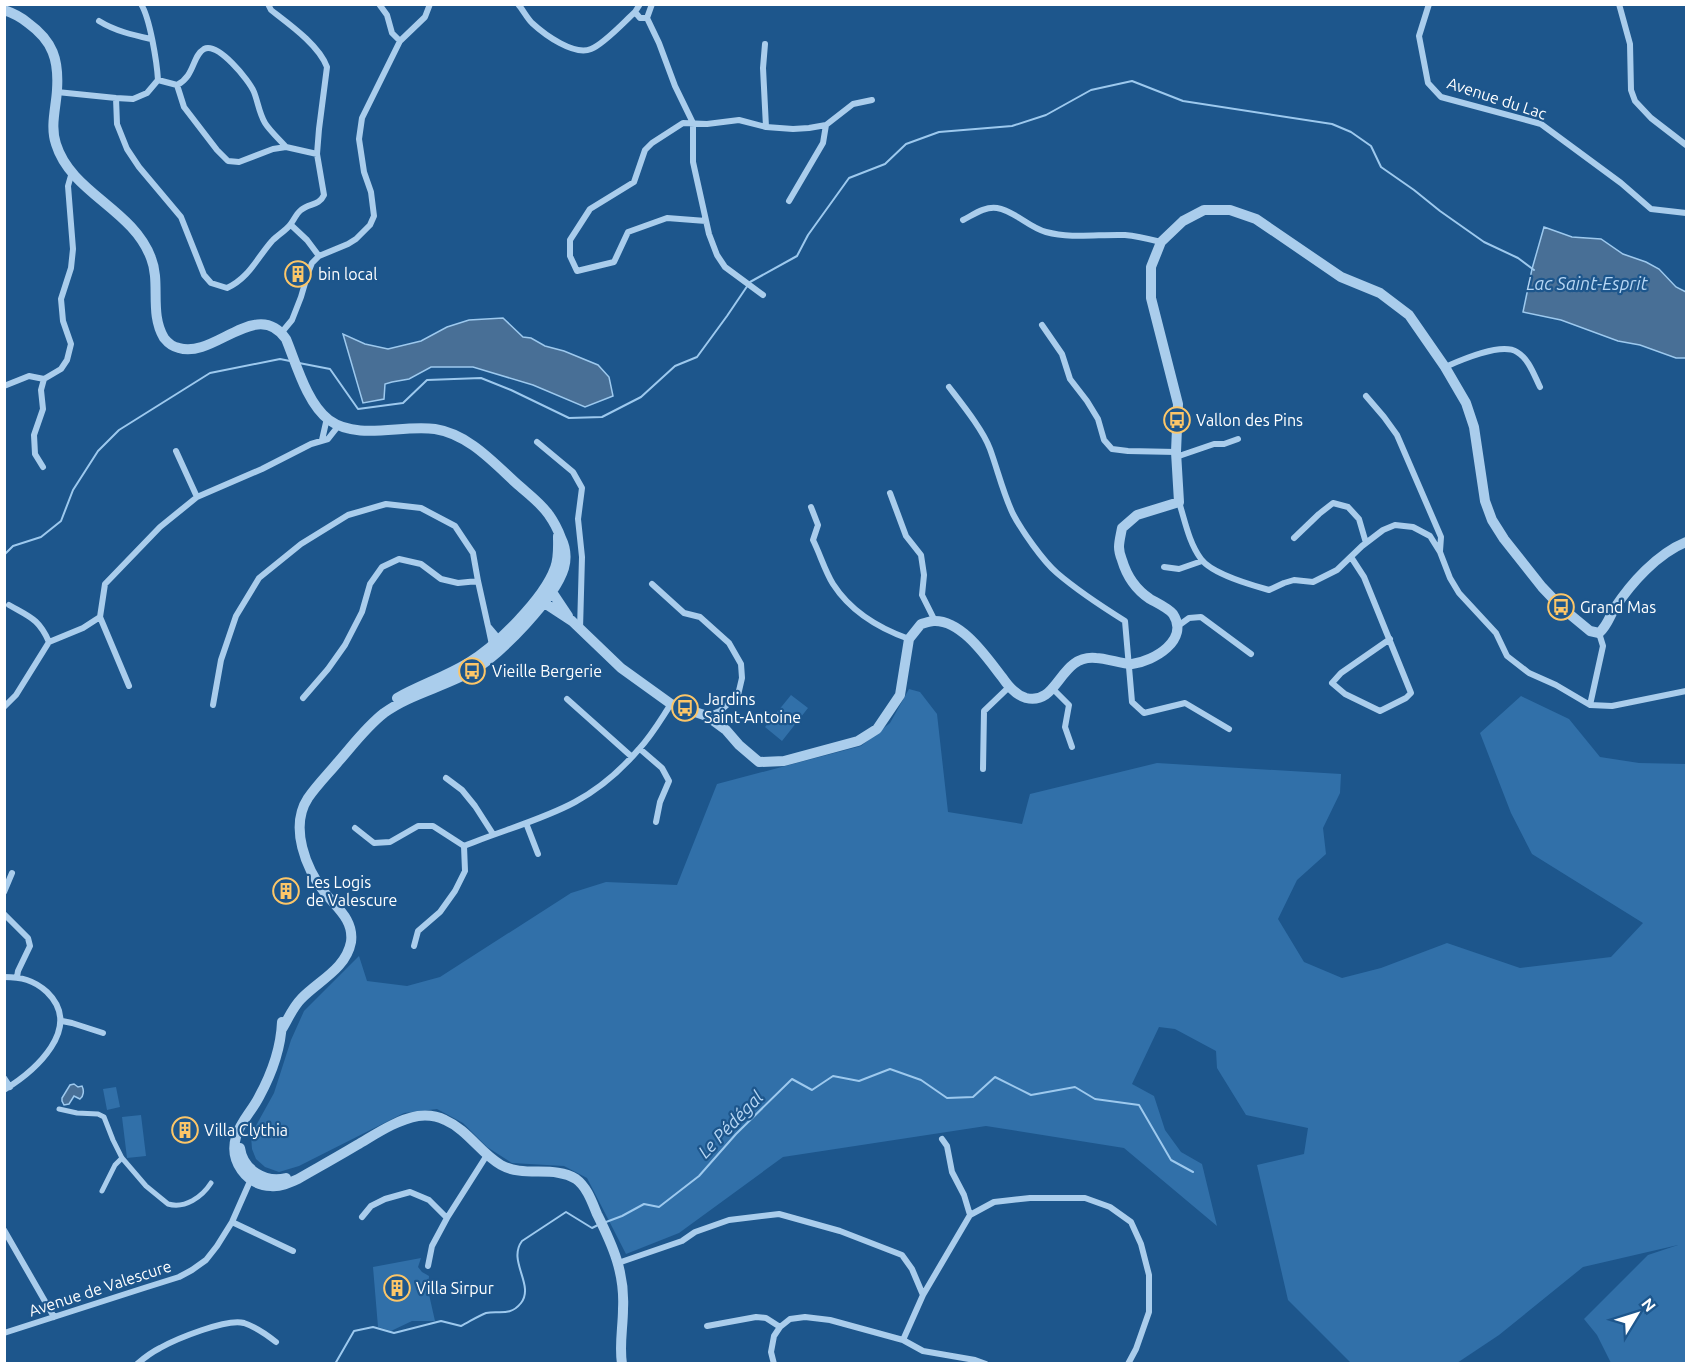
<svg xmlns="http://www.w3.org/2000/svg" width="1691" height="1368" font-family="Ubuntu,sans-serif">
<rect width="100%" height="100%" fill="#1d568c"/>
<path fill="#3170a9" d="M909,689L920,692L937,714L948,812L1022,824L1030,794L1157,763L1341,774L1340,793L1323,828L1326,854L1297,880L1278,919L1304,962L1342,978L1381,968L1447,943L1520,968L1611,957L1643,923L1532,854L1511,813L1480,733L1521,696L1569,719L1600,757L1639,763L1686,764V1363H1611L1597,1335L1584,1319L1648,1255L1678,1245L1583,1267L1499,1335L1457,1363H1351L1288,1300L1257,1165L1304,1154L1308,1128L1246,1115L1217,1068L1216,1051L1175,1029L1159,1027L1132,1084L1154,1096L1165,1130L1181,1152L1202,1164L1217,1226L1124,1148L986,1126L783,1157L679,1233L626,1254L587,1178L564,1166L512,1163L487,1147L463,1123L437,1109L404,1113L299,1166L279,1172L265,1167L256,1159L252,1149L251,1136L258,1122L274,1093L291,1040L304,1011L359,956L367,981L407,986L440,977L571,893L606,882L677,885L717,784L861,746L890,723Z
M791,695L808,708L782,741L765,727Z
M116,1087L120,1107L107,1110L103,1089Z
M141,1115L146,1156L127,1158L122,1117Z
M421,1258L418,1267L422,1272L429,1276L428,1290L435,1321H412L391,1331L378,1327L373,1267Z"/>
<path fill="#486f96" stroke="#9dc9ee" stroke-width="1.5" d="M1544,227L1572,237L1601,239L1623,254L1646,262L1659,269L1676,287L1686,292V358H1676L1640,345L1618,341L1561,320L1523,312L1532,269Z
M503,318L523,337L531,338L545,346L564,351L598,365L609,377L613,396L585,407L533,385L473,367H431L409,379L392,382L385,384L384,399L363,403L343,334L365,344L388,349L421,341L447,327L469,320Z
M74,1084L78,1087L82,1086C84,1090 84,1096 80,1099L74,1096L69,1104L64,1105L62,1101V1098L70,1085Z"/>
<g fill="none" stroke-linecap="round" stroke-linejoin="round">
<path stroke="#9dc9ee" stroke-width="2" d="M299,363L330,369L358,409L403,403L427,380L481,378L511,390L569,418L602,417L641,397L675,366L697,357L727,316L750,282L797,256L808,235L849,178L885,164L906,144L939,132L1012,126L1046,115L1091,90L1132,81L1183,101L1332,124L1351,132L1371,146L1381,167L1414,190L1440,211L1484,242L1518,258L1534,270
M4,555L13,546L41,537L61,521L73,490L98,451L119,430L210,373L280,359L290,361
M606,1222L622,1216L644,1204L659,1207L699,1176L736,1134L792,1079L812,1090L833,1076L859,1081L890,1069L921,1080L947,1098L973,1097L995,1077L1031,1095L1075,1087L1095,1099L1139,1105L1171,1160L1193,1172
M335,1364L354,1331L373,1327L394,1333L441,1321L461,1326C469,1322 478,1316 486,1313C498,1310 510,1317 521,1303C535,1285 507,1261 522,1241L566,1212L592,1228L598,1225"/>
<path stroke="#aacdec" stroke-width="5" d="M59,1109L77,1113L98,1114L104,1117L113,1140L122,1158L146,1186L168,1204C185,1209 202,1197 211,1183
M102,1191L115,1165L122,1158"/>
<path stroke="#aacdec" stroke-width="6" d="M379,4L387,15L392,33L400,41
M518,4C523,10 527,18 532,23C545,35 574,56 591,49C604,44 624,22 635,12
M640,4L635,12L640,18H647L652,4
M1429,4L1419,36L1428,83L1441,97L1541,124L1621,183L1651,209L1686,213
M1619,4L1630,44L1631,90L1635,101L1651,118L1686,145
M647,18L659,43L675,86L693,123V162L709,234L717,255L725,267L763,295
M99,21C115,31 133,35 151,39
M765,44L763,68L766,127
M158,80L177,85
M57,92L116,98L133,99L147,93L158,80C157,63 150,18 141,4
M116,98L117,124L127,149L139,167L181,217L204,275L211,283L227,288C249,278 257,258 272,241C278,235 285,231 290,225C294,220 296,214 301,210C309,203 319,206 324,195L317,154L319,129L327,67C319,45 289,24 271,10L268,4
M286,147C279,139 270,131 265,123C259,113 258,102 254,92C249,80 218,42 204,49C192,56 195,76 177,85L184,107L217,150L228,161L239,162L273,149L286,147L317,154
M789,201L823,143L826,125
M963,220C973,215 985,206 997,208C1015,211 1028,227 1046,232C1072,239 1099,234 1125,235C1137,236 1149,239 1161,242
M706,221L667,218L628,232L614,262L577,271L570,256V240L590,209L634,182L645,150L652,143L683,123L707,124L739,120L766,127L793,129L809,128L826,125L853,104L872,100
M291,225L307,240L319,256
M1042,325L1062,354L1070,379L1087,401L1098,419L1104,440L1112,449L1128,451L1176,452
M282,332L292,320L301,297L308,273L312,263L319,256L348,244L356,239L370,225L374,216L371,192L364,172L359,139L362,118L400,41L425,17L430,4
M1445,367C1461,360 1501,342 1517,352C1529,359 1534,375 1540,387
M4,386L29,376L44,379L61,369L67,360L71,344L63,321L61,299L71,268L73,249L68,186L72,172
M949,387C962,404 983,430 990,449C998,471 1003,493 1013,514C1022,531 1043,561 1057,573C1078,591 1101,606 1125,621L1132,702L1144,713L1185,703L1229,729
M1366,396L1384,417L1397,435L1441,537L1440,551
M322,440L327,418
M537,442L573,472L582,488L578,519L582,557L580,629
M176,451L197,497
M1176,457L1214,444H1224L1238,439
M43,467L35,454L34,435L43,409L41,390L44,379
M890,493L906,536L921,555L924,575L922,595L935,621
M1179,502C1185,521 1189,543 1201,559C1212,574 1251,585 1269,590L1284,583L1294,580L1313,582L1337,570L1362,546L1383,530L1395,525L1413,527L1430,536L1440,552L1450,578L1459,593L1496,633L1507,656L1529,673L1556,685L1590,705L1612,706L1686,691
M811,507L818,525L813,540C820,554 825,571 833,584C851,612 878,628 909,639
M1294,538L1319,514L1333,503L1348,507L1359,519L1366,543
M1351,557L1364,577L1411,693L1406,698L1380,711L1345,694L1332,683L1341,673L1390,639
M1164,567L1179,569L1202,561
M652,584L684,613L700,617L729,643L741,664L742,678L738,695L720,711L707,716
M9,605C30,617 39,619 49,642
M1178,626L1189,618L1201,617L1251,654
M492,645L488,626L499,639V641
M129,686L100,617L105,584L160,527L197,497L262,469L311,444L328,439L339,425
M1053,689L1069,705L1065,727L1072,747
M303,698L328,669L345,645L362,612L370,584L382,567L399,559L421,564L441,579L458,583L478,581
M567,699L632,757
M213,705L221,660L236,616L259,578L301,544L348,515L386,504L421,508L455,526L473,553L478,581L488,626
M1590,705L1603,646L1599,633
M4,707L16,695L49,642L83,628L100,617
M640,749L662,768L669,781L660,802L656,822
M983,769L984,711L1009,687
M446,778L462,790L475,806L493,834
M526,823L538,854
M355,828L374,843L390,842L418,826H433L464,846
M464,846C500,831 542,820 575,802C599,789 622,769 639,749C652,735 661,719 671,704
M4,892L12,873
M4,914L28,938L30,946L18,971L17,977
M414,946L418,931L440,912L455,891L465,871L464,846
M4,977C21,977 34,980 47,992C84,1028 35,1071 4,1090
M62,1021L72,1023L103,1033
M4,1078L10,1087
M942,1139L947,1146L952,1172L964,1195L970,1215
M362,1217L371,1206L385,1199L410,1192L429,1200L447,1218
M232,1222L293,1251
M4,1230L54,1317
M618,1263L682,1241L695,1232L729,1220L779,1214L840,1231L902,1255L912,1269L923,1295
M428,1266L432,1246L447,1218L487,1155
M707,1326L756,1317L766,1318L780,1327
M4,1333L144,1288L179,1277L192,1270L206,1260L217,1246L232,1222L251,1179
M903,1340L923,1295L970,1215L994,1202L1030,1198H1085L1110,1207L1131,1222L1141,1244L1149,1275V1312L1136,1349L1128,1364
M137,1364C144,1358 152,1352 160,1348C176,1339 227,1318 244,1323C256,1327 266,1334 276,1342
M774,1364L771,1352L774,1336L780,1327L790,1319L805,1317L830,1320L903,1340L923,1351L975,1360L986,1364"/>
<path stroke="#aacdec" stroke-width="10" d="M4,10C13,13 21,17 28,23C53,41 59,60 57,90C56,108 50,126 56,144C71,193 133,209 151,258C161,283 149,313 164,338C168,343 173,347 179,348C214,359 257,297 286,339C296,363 307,404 329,420C358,441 402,424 435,429C468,434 493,462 516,483C527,493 541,503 549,515C554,522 558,530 561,538C566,548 567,557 564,568C555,598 500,655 472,671C444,687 410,694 384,713C366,727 353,745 338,762C328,774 317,785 308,798C289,827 306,869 325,893C337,908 354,920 351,942C346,969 318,981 301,999C293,1007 288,1019 282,1029
M546,593L552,592L568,616
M543,602L572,621L621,668L671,704L707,716L726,730L739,745L759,762L784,761L858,741L877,729L900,695L909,639L921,624C925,623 930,621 934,621C962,620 987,658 1002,677C1008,686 1016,695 1026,698C1059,706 1059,654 1096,658C1106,658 1125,665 1132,664C1154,661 1190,640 1173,614C1168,608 1157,603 1150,599C1135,589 1127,577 1122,560C1120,555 1119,551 1119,547C1119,541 1121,534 1122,528L1137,515L1179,502L1176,452L1178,404L1151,298V267L1161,242L1183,221L1204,210H1230L1256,219L1341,277L1380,293L1409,315L1445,367L1466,403L1474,427L1485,501L1492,520L1504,539L1542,587L1561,607L1590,631L1599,633C1607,626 1609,618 1614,609C1631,583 1657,554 1686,542
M397,698C420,685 445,677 468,663C495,647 544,599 555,568C559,558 558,546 558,536
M282,1022C281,1047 271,1075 259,1097C252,1111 240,1122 236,1137C229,1161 246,1185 271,1186C280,1187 289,1183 298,1179C317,1168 337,1157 357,1145C376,1134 396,1120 418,1116C427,1115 437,1116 445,1120C468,1130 480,1153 501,1165C524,1178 554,1165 576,1179C587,1187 592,1202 597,1214C613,1246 625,1273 623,1309C623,1327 619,1345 622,1364
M240,1148C243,1170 265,1183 286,1178"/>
</g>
<defs>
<g id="building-ring" transform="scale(1.35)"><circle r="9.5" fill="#1d568c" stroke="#fcc668" stroke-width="1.5"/><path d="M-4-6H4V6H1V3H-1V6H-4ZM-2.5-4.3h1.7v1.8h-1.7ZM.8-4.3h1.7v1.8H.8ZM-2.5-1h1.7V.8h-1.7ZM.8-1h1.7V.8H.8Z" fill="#fcc668"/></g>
<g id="bus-ring" transform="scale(1.35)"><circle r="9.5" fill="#1d568c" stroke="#fcc668" stroke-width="1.5"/><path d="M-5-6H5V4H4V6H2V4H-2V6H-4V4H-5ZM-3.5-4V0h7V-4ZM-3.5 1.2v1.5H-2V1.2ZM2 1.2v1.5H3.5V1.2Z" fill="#fcc668"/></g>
</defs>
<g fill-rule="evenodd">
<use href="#building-ring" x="298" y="274"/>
<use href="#bus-ring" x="1177" y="420"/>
<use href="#bus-ring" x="1561" y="607"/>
<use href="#bus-ring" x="472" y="671"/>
<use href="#bus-ring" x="685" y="708"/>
<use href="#building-ring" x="286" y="891"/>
<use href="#building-ring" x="185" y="1130"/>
<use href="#building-ring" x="397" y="1288"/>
</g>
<g text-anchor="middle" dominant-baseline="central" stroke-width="4.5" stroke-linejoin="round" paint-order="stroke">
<g font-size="16" fill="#fff" stroke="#1d568c">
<text transform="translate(1497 98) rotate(18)">Avenue du Lac</text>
<text transform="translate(100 1288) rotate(-18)">Avenue de Valescure</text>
</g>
<g font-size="16" fill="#fff" stroke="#1d568c" text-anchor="start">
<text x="318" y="274">bin local</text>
<text x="1196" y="420">Vallon des Pins</text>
<text x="1580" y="607">Grand Mas</text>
<text x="492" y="671">Vieille Bergerie</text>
<text x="704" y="699">Jardins<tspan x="704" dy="18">Saint-Antoine</tspan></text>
<text x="306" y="882">Les Logis<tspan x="306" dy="18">de Valescure</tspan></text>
<text x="204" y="1130">Villa Clythia</text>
<text x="416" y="1288">Villa Sirpur</text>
</g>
<g font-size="18" font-style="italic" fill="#b6d6f4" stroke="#1d568c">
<text x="1587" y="283">Lac Saint-Esprit</text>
<text transform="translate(730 1124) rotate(-46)">Le Pédégal</text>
</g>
</g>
<rect width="1691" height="1368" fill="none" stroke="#ffffff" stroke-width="12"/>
<g transform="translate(1637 1314) rotate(52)" stroke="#1d568c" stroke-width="4.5" paint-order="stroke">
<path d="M0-4.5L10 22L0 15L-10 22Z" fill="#ffffff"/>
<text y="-9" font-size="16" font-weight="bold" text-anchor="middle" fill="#ffffff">N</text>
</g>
</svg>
